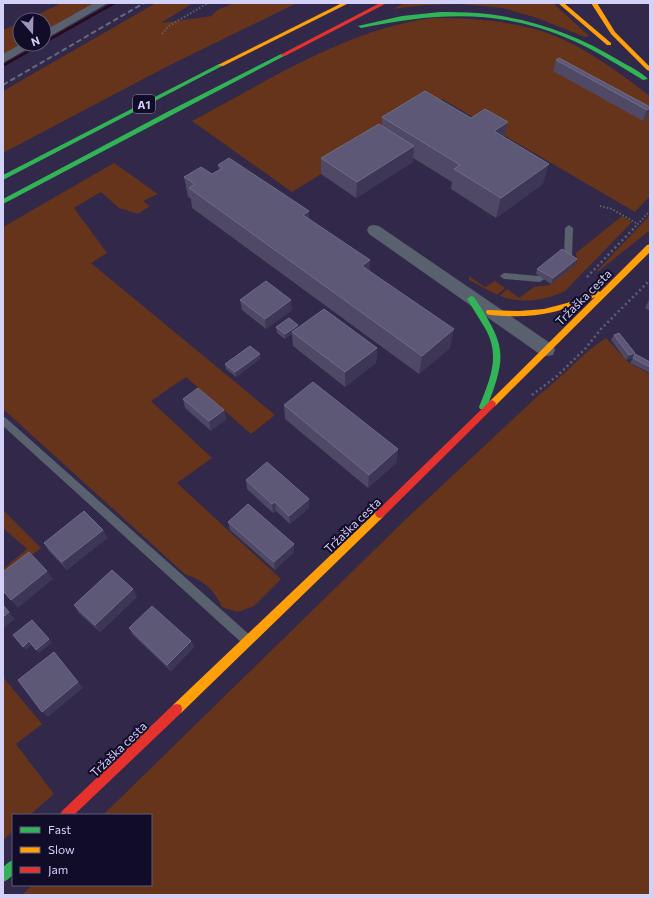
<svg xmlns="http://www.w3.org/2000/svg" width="653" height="898" font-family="Commissioner,sans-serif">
<rect width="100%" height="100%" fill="#31284a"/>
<path fill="#65341b" d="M62,3H97L44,33V20H26Z
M156,3H193L161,23L212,16C217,7 226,8 233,3H297L168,66L3,153V91Z
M405,3H553L589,36L585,37L537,18L503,8L462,4L426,5L392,9Z
M433,18C467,18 501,20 534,29C577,40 615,70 650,96V196L635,212L442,99L292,192L192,121C268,81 346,29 433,18Z
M20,23V44H24L3,56V30Z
M114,163L158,194L143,201L150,206L138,214L119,208L101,192L74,208L107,253L91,263L275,415L251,434L186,377L151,401L212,458L177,483L281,579L254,606L238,612L222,607C215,591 203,579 186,575L3,409V227Z
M650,215V230L599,271H597Z
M622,216L632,222L565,291C544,301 522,304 500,296L507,289L519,298L534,287L549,285L577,263L576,253Z
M469,276L485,287L495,281L505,288L497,295L469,280Z
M606,338L629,363L650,374V895H22L32,885H151V815H103L405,520L540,394C563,377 581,354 606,338Z
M3,510L41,548L3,577V569L27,549L3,528Z
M3,677L42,724L16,744L54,794L30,815H13V831L3,840Z"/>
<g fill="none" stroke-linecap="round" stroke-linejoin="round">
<path fill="#29091e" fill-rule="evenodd" d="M112,3H117L3,67V64L39,44H44V41Z"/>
<path stroke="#5f6370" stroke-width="2" stroke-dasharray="1.5 2" stroke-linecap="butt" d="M162,34L169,26L208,3
M600,206L612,209L638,224
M635,227L650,211"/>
<path stroke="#5f6370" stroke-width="2.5" stroke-dasharray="2 3" stroke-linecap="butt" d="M587,277L636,226
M532,395L557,376L585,349L601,329L650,280"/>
<path fill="#5a616e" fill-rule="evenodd" d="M569,225L573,228L572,258L562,265L558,262L564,257L565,228Z
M550,268L553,269L554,271L553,273L540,282L504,279L500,276L504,273L538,276Z
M3,417L6,418L251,636L252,640L251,644L247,645L243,644L3,426Z"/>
<path fill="#5a616e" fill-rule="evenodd" d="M94,3H108L44,40V31Z
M21,44H36L3,63V54Z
M374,225L379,226L553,345L555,350L553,355L547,356L541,355L369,234L367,230L369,226Z"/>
<path fill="#30b455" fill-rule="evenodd" d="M440,12C452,12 465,12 477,13C527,17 577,34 620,61C629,66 641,72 648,79L643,80C620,66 598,52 574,41C501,8 437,13 361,28L358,26L402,16Z
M281,54L286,55L3,204V199L169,111Z
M219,64L224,65L3,180V175Z
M471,296L474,297C505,345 508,353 487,407L486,409H480L479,407C490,379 501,356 485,328C479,318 473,309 467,299Z
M13,860V875L7,880L3,882V867L9,862Z"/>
<path fill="#ff9f0a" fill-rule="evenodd" d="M342,3H349L223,66L218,65Z
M558,3H564L611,43V45H607Z
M591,3H597L615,32L650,67V71L647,70L611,34Z
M650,244V252L495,406H489L488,404L489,402L595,297C559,314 529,319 490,315L487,314L486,312L487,310L519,311L544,309L567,303L596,290L600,292L647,245Z
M380,510L383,511L385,514L383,517L181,713L177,714L173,713L172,709L173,705L377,511Z"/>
<path fill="#e5322d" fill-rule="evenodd" d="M380,3H387L285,56L280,55Z
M492,400L495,402L496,404L495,406L383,517L380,518L377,517L375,514L377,511L489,402Z
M177,704L181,705L182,709L181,713L74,815H60L62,811L173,705Z"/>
<path stroke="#68697a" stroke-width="2" stroke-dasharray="5.5 3" stroke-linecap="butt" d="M3,85L144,3"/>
</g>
<path fill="#4f4965" d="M556,60L650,107L646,118L643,121L553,71Z
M382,117L471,118L508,122L504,138L543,184L496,218L451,189L452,182L413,158V162L356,198L321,174V158L382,126Z
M218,165L309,219L369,270L450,348L419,374L192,208L191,199L188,197L184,177L212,174L219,170Z
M577,259L575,265L551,284L536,274L537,269Z
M650,298V311L645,308Z
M240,300L292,310L266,329L242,310Z
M298,325V327L377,348L376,363L345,387L293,346L292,334L285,339L277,333L276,327Z
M614,335L632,358L626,360L611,340Z
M260,354V359L236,377L226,369L225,364Z
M633,358L650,362V373L630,363Z
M183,399L224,410L226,419L211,431L185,408Z
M284,405L398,449L396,463L368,488L285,419Z
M246,480L309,508L290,524L276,511L273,513L247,489Z
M228,522L294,552L275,570L230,530Z
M103,530L107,538L67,570L49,551L44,543Z
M137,597L100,632L79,613L74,605Z
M129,628L191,641L194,647L171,671L133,635Z"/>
<path fill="#3d3654" d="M650,108L646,118L643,121L647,110Z
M508,122L503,142L494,131Z
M414,146L413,162L356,198L357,182Z
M549,164L543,184L496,218L501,198Z
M309,211L310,231L303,215Z
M577,259L575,265L551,284L553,278Z
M370,260L369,280L362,266Z
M291,300L292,310L266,329L265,319Z
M298,325V330L292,332V334L285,339V334Z
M454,329L450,348L419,374L422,356Z
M377,348L376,363L345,387V372Z
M635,353L632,358L626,360L629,355Z
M260,354V359L236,377L235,372Z
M224,410L226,419L211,431L209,421Z
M398,449L396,463L368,488L369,475Z
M309,499V508L290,524L289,516Z
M275,502L276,511L273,513L272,504Z
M103,530L107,538L67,570L62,562Z
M294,544V552L275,570L274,562Z
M47,571L53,579L18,608L11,600Z
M133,589L137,597L100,632L95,625Z
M3,605L15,619L3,629Z
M49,639L52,643L39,653L36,650Z
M29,641L32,645L26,650L23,647Z
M191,641L194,647L171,671L167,665Z
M54,652L83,688L48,717L42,712Z"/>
<path fill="#5d5875" stroke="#706b8a" d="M559,58L650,107V108L647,110L556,60Z
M425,91L471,118L485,109L508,122L494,131L549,164L501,198L454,169L460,165L382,117Z
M379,124L414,146L357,182L321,158Z
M229,158L309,211L303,215L370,260L362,266L454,329L422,356L189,188L195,184L184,177L201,167L212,174L223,168L218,165Z
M562,249L577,259L553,278L537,269Z
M266,281L291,300L265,319L240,300Z
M324,309L377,348L345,372L292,332Z
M289,318L298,325L285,334L276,327Z
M619,333L635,353L629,355L614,335Z
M250,346L260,354L235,372L225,364Z
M635,354L650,362V367L633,358Z
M313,382L398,449L369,475L284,405Z
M198,388L224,410L209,421L183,399Z
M267,462L309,499L289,516L275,502L272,504L246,480Z
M248,504L294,544L274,562L228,522Z
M84,511L103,530L62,562L44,543Z
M29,552L47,571L11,600L3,591V572Z
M112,570L133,589L95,625L74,605Z
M3,605L9,612L3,617Z
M152,606L191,641L167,665L129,628Z
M32,620L49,639L36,650L29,641L23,647L13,635Z
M54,652L78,682L42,712L18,680Z"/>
<g text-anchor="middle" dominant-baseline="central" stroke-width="4" stroke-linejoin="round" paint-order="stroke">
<rect fill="#110c27" stroke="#9a96ba" stroke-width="1" x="133" y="95" width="22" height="18" rx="3"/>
<g font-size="11" font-weight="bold" fill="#d4d1f9">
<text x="144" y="104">A1</text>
</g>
<g font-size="12" fill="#d4d1f9" stroke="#110c27">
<text transform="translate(583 297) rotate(-45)">Tržaška cesta</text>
<text transform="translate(352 525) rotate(-44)">Tržaška cesta</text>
<text transform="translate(118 749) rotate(-44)">Tržaška cesta</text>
</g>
</g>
<rect width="653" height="898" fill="none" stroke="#d4d1f9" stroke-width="8"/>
<rect x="12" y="814" width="140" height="72" fill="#110c27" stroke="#5f5b7b"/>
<rect x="20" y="827" width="20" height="6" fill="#30b455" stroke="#5f5b7b"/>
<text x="48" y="834" font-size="12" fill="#d4d1f9">Fast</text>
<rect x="20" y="847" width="20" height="6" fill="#ff9f0a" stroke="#5f5b7b"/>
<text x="48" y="854" font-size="12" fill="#d4d1f9">Slow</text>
<rect x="20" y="867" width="20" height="6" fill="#e5322d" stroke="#5f5b7b"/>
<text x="48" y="874" font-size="12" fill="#d4d1f9">Jam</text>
<g transform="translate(32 32) rotate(160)"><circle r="19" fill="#110c27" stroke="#5f5b7b"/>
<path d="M0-3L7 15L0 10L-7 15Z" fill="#9b96bc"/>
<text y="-6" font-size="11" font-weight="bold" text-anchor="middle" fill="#d4d1f9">N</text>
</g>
</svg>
